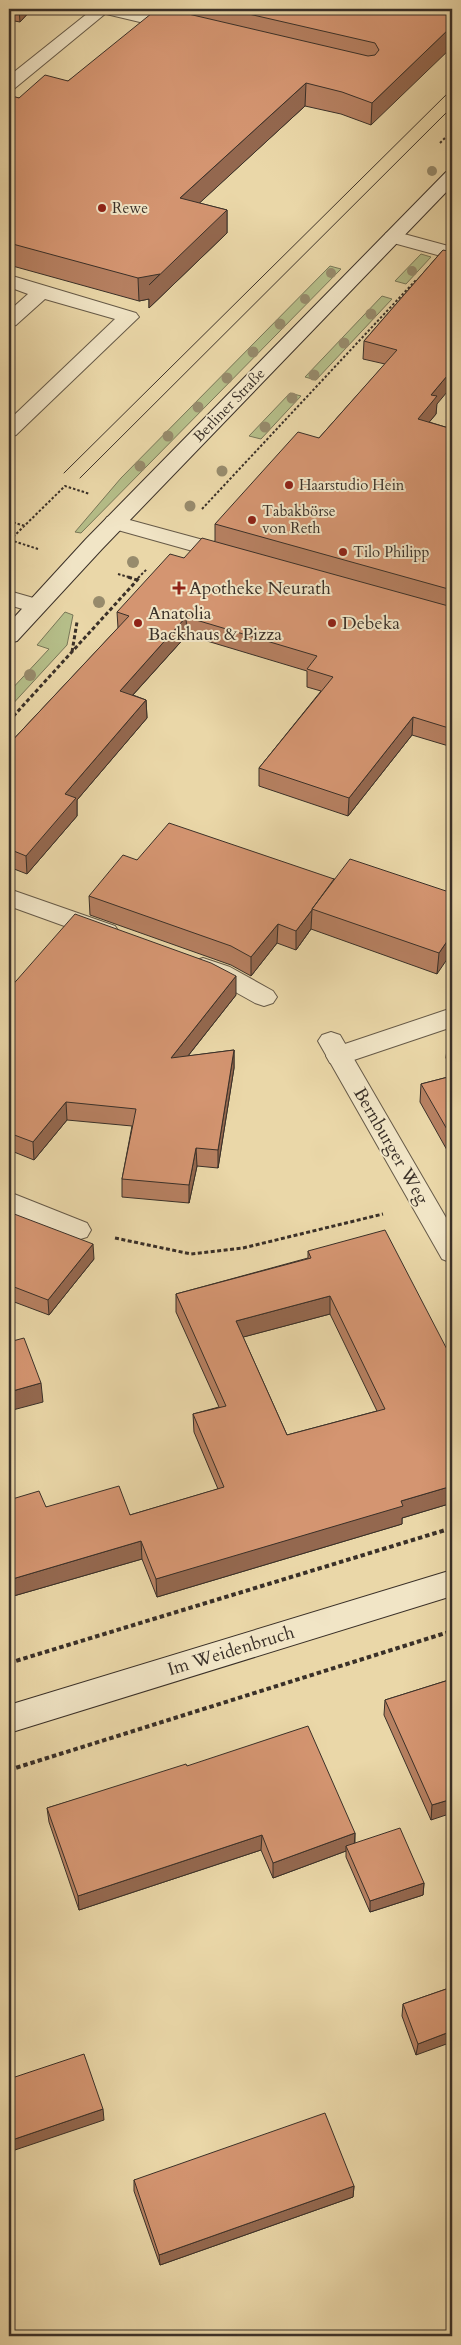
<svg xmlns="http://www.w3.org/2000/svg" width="461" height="2345" font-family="Cardo,serif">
<rect width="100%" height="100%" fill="#ead7a8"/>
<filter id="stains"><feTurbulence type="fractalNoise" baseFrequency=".004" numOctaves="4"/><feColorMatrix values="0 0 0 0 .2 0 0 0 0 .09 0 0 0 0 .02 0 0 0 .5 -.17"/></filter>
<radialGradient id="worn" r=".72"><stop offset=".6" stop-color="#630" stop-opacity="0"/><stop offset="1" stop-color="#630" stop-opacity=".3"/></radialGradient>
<path fill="#b5be89" stroke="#787758" d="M421,254L431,257L406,284L395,281Z
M330,266L341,269L81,533L75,532L121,478Z
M382,296L392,299L316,380L305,377Z
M290,393L301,396L261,439L249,436Z
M65,612L73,615L67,645L9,708V692L49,649L37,645Z"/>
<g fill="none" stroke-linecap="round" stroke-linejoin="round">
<g stroke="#665a48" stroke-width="2">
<path id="lane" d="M100,9H128L188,23L190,27L188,31L182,32L102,13Z
M393,231L452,247V259L386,241L384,237L386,233Z
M9,275L136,313L139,317L16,435L9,437V420L115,319L45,299L16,325L9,327V311L28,294L9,287Z
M452,1008V1027L339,1065L330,1063L326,1056L330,1049Z
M9,1192L87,1223L91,1230L87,1237L77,1240L9,1213Z"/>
</g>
<g stroke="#665a48" stroke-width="2">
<path id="street" d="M93,9H111L15,88L9,89V76Z
M115,516L240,550L243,555L240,560L232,562L107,527L104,522L107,517Z
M9,591L44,601L47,606L44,611L36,613L9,605Z
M9,889L115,926L119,932L115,938L106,941L9,906Z
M203,958L230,967L273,991L277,997L273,1003L264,1006L255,1003L212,979L194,973L190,967L194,961Z
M331,1032L340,1035L452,1228V1263L442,1259L318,1041L322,1035Z"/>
</g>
<g stroke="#3a3028" stroke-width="2">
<path id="secondary" d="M452,171V186L102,549L17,641L9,643V623L86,539L446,172Z
M452,1570V1596L9,1733V1705Z"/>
</g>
<path stroke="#3a3028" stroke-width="2" stroke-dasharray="2.5 2" stroke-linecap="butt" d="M440,143L452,131
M202,509L416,280
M9,521L25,526
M10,540L38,549
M10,540L65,486L90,494
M118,574L132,578
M138,578L147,569"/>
<path stroke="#3a3028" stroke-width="3" stroke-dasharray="4 2.5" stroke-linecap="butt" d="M128,577L137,580
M72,652L77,622
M9,721L140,577
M115,1238L191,1254L243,1248L383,1214"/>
<path stroke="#3a3028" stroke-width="4" stroke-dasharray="4.5 3" stroke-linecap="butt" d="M9,1663L452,1528
M9,1770L452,1631"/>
<use href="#lane" fill="#f1e5c6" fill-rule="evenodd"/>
<use href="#street" fill="#f1e5c6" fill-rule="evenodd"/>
<use href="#secondary" fill="#f1e5c6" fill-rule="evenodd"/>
<path stroke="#3a3028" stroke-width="1" d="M64,473L452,89
M80,478L452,107"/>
</g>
<g fill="#978b6c">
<circle cx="432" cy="171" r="5"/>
<circle cx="412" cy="271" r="5"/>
<circle cx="331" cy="273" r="5"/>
<circle cx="305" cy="299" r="5"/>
<circle cx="371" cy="314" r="5.5"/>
<circle cx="280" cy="324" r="5.5"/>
<circle cx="344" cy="343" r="5.5"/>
<circle cx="253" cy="352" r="5.5"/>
<circle cx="314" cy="375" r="5.5"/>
<circle cx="227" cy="378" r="5.5"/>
<circle cx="292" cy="398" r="5.5"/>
<circle cx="198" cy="407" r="5.5"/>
<circle cx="265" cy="427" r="5.5"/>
<circle cx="168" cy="436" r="5.5"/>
<circle cx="140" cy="466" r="5.5"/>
<circle cx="222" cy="471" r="5.5"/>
<circle cx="190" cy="506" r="5.5"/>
<circle cx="133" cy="562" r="6"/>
<circle cx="99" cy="602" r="6"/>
<circle cx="30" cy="675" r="6"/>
</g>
<path fill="#b68061" stroke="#3a3028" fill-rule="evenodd" d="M9,9H32L20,22L9,20Z
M173,9H439L371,125L341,114L305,106L199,203L227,210V233L149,308V299L139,301L9,265V98H19L68,81L173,10Z
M443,250L436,414L429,422L452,429V747L412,735L348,816L259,786V768L321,691L307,687V671L187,635L133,695L146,700L147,718L77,800V816L27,874L9,867V744L118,628L117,612L184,558L215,541V524L319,438L385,364L363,359L364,341Z
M137,860L334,879L452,893L437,974L311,929L296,950L277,943L251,976L231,965L90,915L89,896Z
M9,989L236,995L188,1056L234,1050V1068L218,1168L197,1166L189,1203L122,1197V1179L132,1126L67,1120L34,1160L9,1150Z
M452,1038V1068L446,1058L448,1039Z
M452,1076V1159L420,1102L421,1084Z
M9,1212L94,1259L49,1315L9,1300Z
M308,1251L452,1359V1503L402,1518V1524L157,1597L142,1559L10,1597L9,1593V1500L46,1507L130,1515L218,1489L194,1432L193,1414L219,1407L176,1312V1294L308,1258ZM330,1314L377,1411L287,1435L243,1337Z
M452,1679L431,1820L384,1715L385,1700Z
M187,1766L355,1833V1843L424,1883L423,1895L370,1912L346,1857V1851L273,1878L261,1850L79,1910L49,1822L47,1808Z
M452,1987L416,2055L402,2016L403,2004Z
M134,2180L354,2186L353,2197L160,2265L134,2191Z"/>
<path fill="#94684f" stroke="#3a3028" d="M19,9H32L20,22Z
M452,26V47L371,125L372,103Z
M306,83L305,106L180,221V198Z
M227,210V233L149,308V299L139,301L138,278Z
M452,370V386L437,404L436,414L417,437L418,419L431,395Z
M186,617L187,635L120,709V691Z
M146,700L147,718L77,800V816L27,874L26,856L65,794Z
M413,717L412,735L348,816L349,798Z
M312,910L311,929L296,950V931Z
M278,924L277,943L251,976V957Z
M452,934V952L437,974L439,953Z
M236,976V995L172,1076L171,1058Z
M234,1050V1068L218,1168V1150Z
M66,1102L67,1120L34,1160L33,1142Z
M196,1148L197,1166L189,1203V1185Z
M93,1244L94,1259L49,1315L48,1300Z
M330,1296V1314L236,1339V1321Z
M41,1383L43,1402L9,1411V1392Z
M452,1486V1503L402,1518V1524L157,1597L156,1579L401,1501Z
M141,1541L142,1559L10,1597L9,1580Z
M452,1799V1813L431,1820L432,1805Z
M355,1833L354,1848L346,1846V1851L273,1878V1863Z
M262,1835L261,1850L79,1910L78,1896Z
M424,1883L423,1895L370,1912V1901Z
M452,2031V2042L416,2055L418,2044Z
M103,2109L104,2120L9,2152V2141Z
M354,2186L353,2197L160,2265L159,2255Z"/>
<path fill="#d49571" stroke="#3a3028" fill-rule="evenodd" d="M157,9H167L368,56L375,55L379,50L375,43L227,9H431L452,14V26L372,103L342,92L306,83L180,198L227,210L149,285L160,274L138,278L9,243V98L12,96L19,98L45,75L68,81Z
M443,250L452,252V370L431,395L437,396L418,419L452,429V590L215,524L298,432L319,438L397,350L364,341Z
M202,538L452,607V729L413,717L349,798L259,768L333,677L307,669L317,656L186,617L120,691L146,700L65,794L76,798L26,856L9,849V744L129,616L117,612L170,554L184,558Z
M169,823L334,879L312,909V910L296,931L278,924L251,957L231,946L89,896L123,855L137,860Z
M350,859L452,893V934L439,953L312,909Z
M75,914L211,963L236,976L171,1058L234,1050L218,1150L196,1148L189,1185L122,1179L136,1109L66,1102L33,1142L9,1133V989Z
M452,1038V1047L448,1039Z
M452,1076V1138L421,1084Z
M9,1212L93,1244L48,1300L9,1285Z
M385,1230L452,1359V1486L401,1501L403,1506L156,1579L141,1541L9,1580V1500L39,1491L46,1507L119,1486L130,1515L224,1487L193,1414L226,1406L176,1294L311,1258L308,1251ZM330,1296L385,1409L287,1435L236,1321Z
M24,1338L41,1383L9,1392V1342Z
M452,1679V1799L432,1805L385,1700Z
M308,1726L355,1833L273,1863L262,1835L78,1896L47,1808L186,1764L187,1766Z
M400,1828L424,1883L370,1901L346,1846Z
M452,1987V2031L418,2044L403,2004Z
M84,2054L103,2109L9,2141V2079Z
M325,2113L354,2186L159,2255L134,2180Z"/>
<g fill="#8f2418" stroke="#f1e5c6" stroke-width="2">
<circle cx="102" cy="208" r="5"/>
<circle cx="289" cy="485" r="5"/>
<circle cx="252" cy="520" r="5"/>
<circle cx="343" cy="552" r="5"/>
<path d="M176.5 580.5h5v5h5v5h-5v5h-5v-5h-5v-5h5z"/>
<circle cx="138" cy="623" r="5"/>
<circle cx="332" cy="623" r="5"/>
</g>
<g text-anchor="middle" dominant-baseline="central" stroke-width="4" stroke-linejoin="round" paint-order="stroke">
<g font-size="15" fill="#3a3028" stroke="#f1e5c6" text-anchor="start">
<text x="112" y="208">Rewe</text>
<text x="299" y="485">Haarstudio Hein</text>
<text x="262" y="511">Tabakbörse<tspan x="262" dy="17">von Reth</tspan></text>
<text x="353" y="552">Tilo Philipp</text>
</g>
<g font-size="15" fill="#3a3028" stroke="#f1e5c6">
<text transform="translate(229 405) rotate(-46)">Berliner Straße</text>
</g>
<g font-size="18" fill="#3a3028" stroke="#f1e5c6" text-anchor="start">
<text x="189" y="588">Apotheke Neurath</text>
<text x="148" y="613">Anatolia<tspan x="148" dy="21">Backhaus &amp; Pizza</tspan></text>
<text x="342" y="623">Debeka</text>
</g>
<g font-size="18" fill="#3a3028" stroke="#f1e5c6">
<text transform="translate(391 1146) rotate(60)">Bernburger Weg</text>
<text transform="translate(231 1651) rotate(-17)">Im Weidenbruch</text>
</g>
</g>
<rect width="461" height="2345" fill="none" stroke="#ead7a8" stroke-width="30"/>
<rect x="10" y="10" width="441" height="2325" fill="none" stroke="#3a3028" stroke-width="2.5"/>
<rect x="15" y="15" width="431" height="2315" fill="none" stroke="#3a3028"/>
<rect width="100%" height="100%" filter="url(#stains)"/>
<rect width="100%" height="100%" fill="url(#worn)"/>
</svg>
